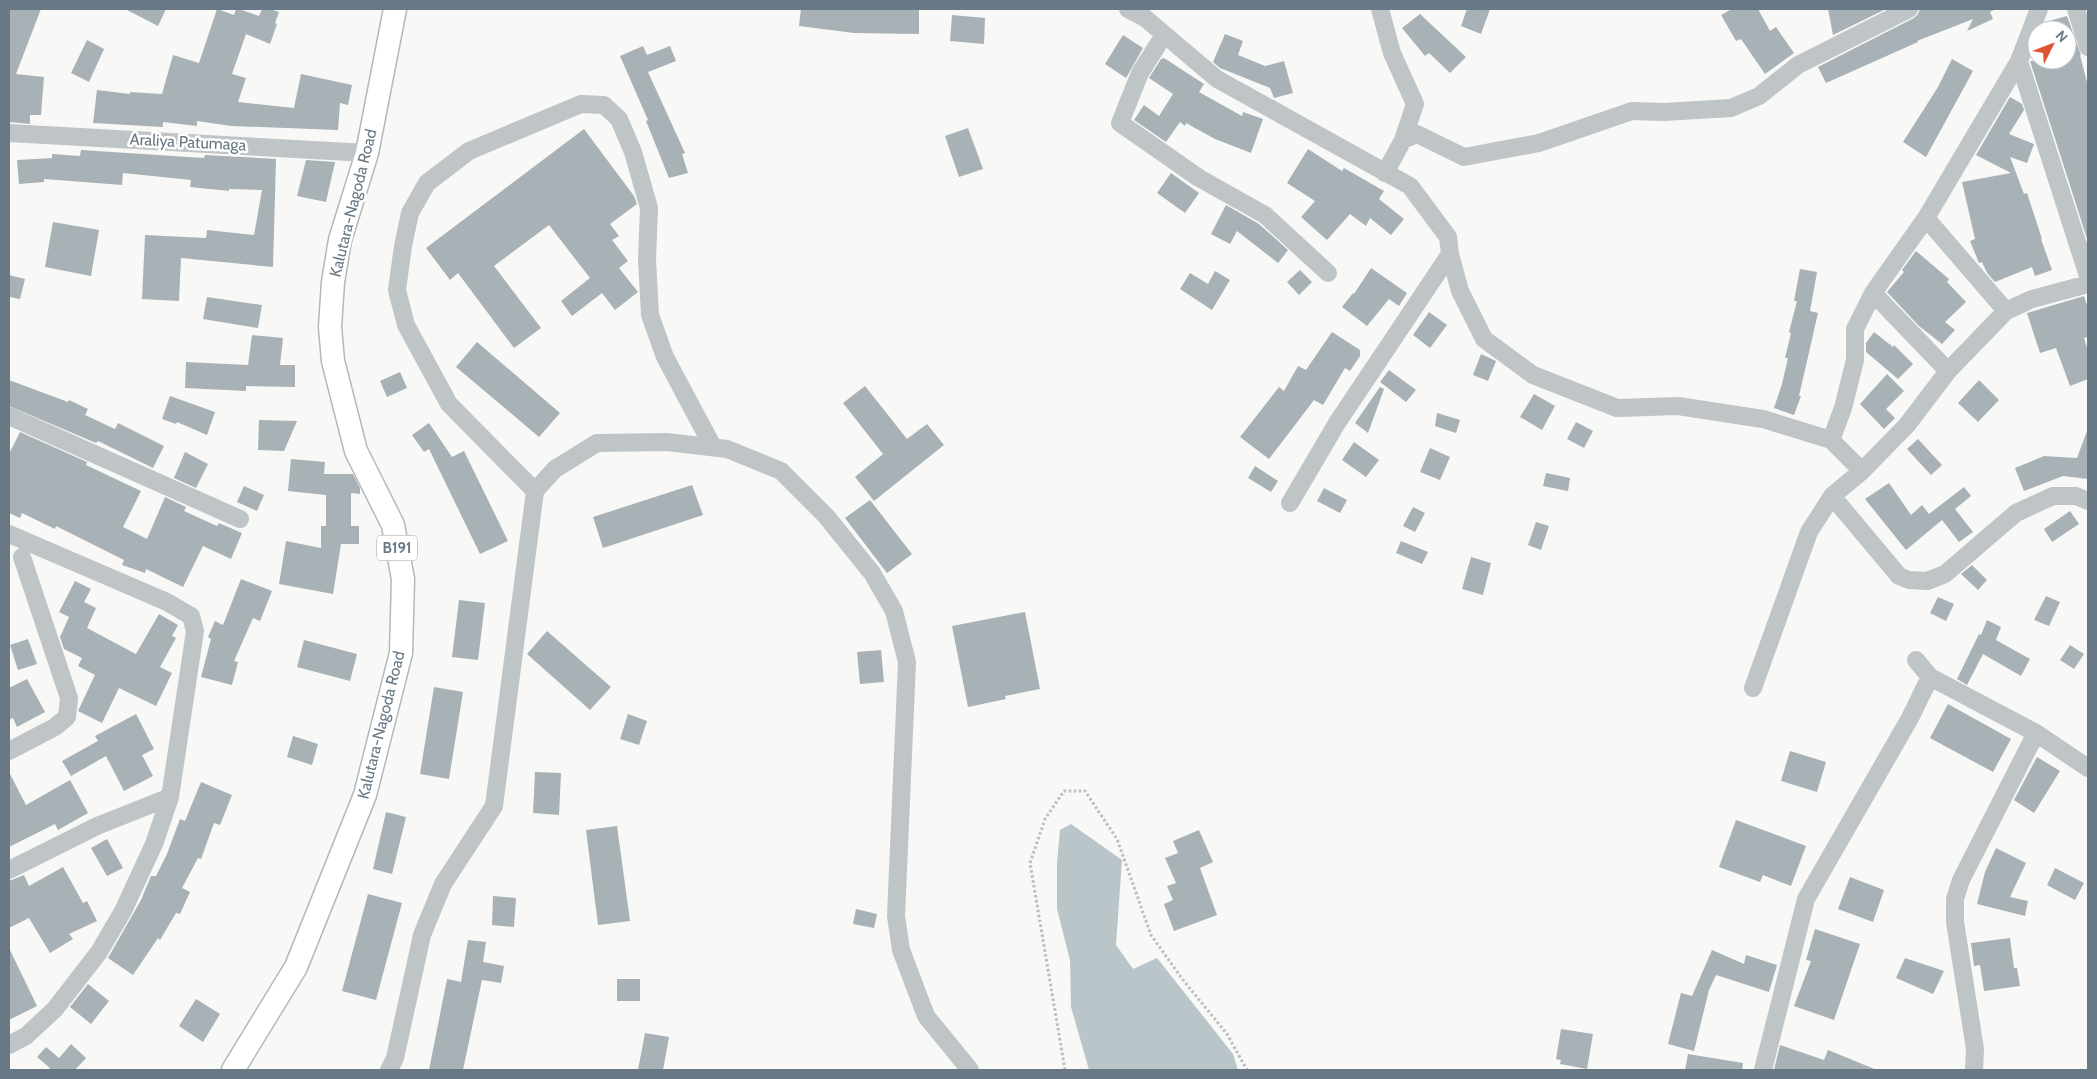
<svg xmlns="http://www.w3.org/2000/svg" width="2097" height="1079" font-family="Cabin,sans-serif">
<rect width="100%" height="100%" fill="#f8f8f6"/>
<path fill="#b9c5c9" d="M1071,824L1122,860L1116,945L1133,969L1157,958L1233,1054L1238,1070H1089L1071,1007L1070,960L1057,909V863L1060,830Z"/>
<path fill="#a8b1b6" d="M9,9H41L16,74L44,77L41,115H30V124L9,122Z
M125,9H166L158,26Z
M217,9L234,15L236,9H239L259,16L262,9H270L279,12L275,23L277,24L270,44L246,34L232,74L246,78L238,102L294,108L301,74L352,85L348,105L340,103L338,130L231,126L197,121V126L163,122V127L93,123L97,90L130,94V92L162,94L173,55L199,63Z
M801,9L919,10V34L854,33L799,26Z
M1467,9H1490L1481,34L1461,26Z
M1732,9H1758L1770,31L1776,27L1794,53L1765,74L1741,39L1736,41L1721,15Z
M1828,9H1886L1833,35Z
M1920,9H1996L1990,12L1993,19L1967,31L1973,19L1917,41L1918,42L1826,83L1818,67L1914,18L1918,14Z
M1420,14L1466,57L1450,73L1429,53L1425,56L1402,28Z
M952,15L985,18L984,44L950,41Z
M2067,16L2081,55H2080L2088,86V242L2068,179L2069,178L2068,179L2030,61L2067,60V30H2042L2045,22Z
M1225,34L1243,41L1238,55L1265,66L1284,61L1293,93L1274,98L1270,88L1220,68L1213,62Z
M1123,35L1143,48L1126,78L1105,64Z
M87,40L104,49L89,82L71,73Z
M643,46L647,55L670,46L676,61L648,72L685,153L682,154L688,173L669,178L646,121L648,120L620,56Z
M1164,58L1204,84L1199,92L1242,116L1243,112L1263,119L1251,153L1215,139L1186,123L1185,126L1180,122L1166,142L1134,120L1144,105L1159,116L1173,94L1149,78L1161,59Z
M1952,59L1973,71L1926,157L1903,142L1938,87Z
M2010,97L2022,104L2024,110L2009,134L2034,144L2027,163L2010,157L2024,194L2027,193L2042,239H2041L2052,270L2035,276L2032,267L1995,282L1987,273L1982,262L1979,263L1970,241L1975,239L1962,182L2011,173L1976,155Z
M968,128L983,169L959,177L945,136Z
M584,129L634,196L637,204L610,224L619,236L612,240L628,261L619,268L638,292L615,310L602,293L572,316L561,301L590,278L549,225L494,266L541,328L514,348L458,273L450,280L426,248Z
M1308,149L1342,171L1344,168L1384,191L1379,199L1404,219L1391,235L1370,218L1366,226L1350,214L1327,240L1301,217L1315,201L1287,183Z
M81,150L204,158L205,155L276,159L273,267L181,258L179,301L142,299L145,235L206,238L207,230L254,235L262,190L229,189V191L190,187L191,180L123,173L122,185L44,179V182L19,184L17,160L52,158V154L80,156Z
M306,160L335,162L326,202L297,196Z
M1171,173L1199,193L1185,213L1157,193Z
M1226,205L1259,224L1288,250L1278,263L1237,231L1230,244L1211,234Z
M53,222L99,230L91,276L45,267Z
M1916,251L1949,279L1947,282L1966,302L1945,322L1955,330L1942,344L1919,326L1887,292L1904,272L1902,270Z
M1371,268L1407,293L1399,306L1389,299L1367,326L1342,307L1353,293L1354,294Z
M1800,269L1817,272L1810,311L1818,313L1799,396H1801L1794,415L1774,408L1782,384L1788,358H1785L1791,333L1789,332L1797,301H1794Z
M1300,270L1312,282L1299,295L1287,282Z
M1215,271L1230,280L1212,310L1180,289L1190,273L1208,284Z
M9,275L25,279L20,299L9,297Z
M2084,296L2088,308V337L2084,338L2088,351V379L2070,386L2056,348L2040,353L2027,313Z
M207,297L262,305L258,328L203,319Z
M1429,312L1447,325L1430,348L1413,335Z
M1332,332L1360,350V356L1350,371L1345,368L1323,405L1314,400L1269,459L1240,437L1279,387L1284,391L1298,366L1306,370Z
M1874,332L1893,347L1894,345L1913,364L1898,379L1866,352V343Z
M252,335L283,338L280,365H295V387L246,386V391L185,388L186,362L248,365Z
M477,342L560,413L539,437L456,367Z
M1481,354L1496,361L1488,381L1473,375Z
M1389,370L1416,390L1406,402L1380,382Z
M400,372L407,388L387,397L380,381Z
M1887,374L1904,391L1886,409L1895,418L1884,429L1860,404Z
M9,380L68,402L69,400L88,409L85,415L115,429L118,423L164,446L153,468L98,441L96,443L9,406Z
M1979,380L1999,400L1978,422L1958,403Z
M865,386L907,439L927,424L944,445L874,501L855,477L883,454L843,403Z
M1380,387L1384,389L1368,433L1355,423Z
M1534,394L1555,406L1542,430L1520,417Z
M170,396L215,412L207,435L177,422L176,424L162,419Z
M1437,413L1460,420L1456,433L1435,426Z
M259,420L297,421L284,451L258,450Z
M1576,422L1593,431L1584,448L1567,439Z
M429,423L452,457L464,451L508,541L480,554L429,449L424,452L412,435Z
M2087,431H2088V479L2063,476L2024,491L2015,468L2044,456L2077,458Z
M20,432L87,462L86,465L141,491L123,527L147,539L165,497L186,507L184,511L217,526L219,523L242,533L231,559L203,546L183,587L146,569L145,573L122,565L124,560L56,526L55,529L22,513L20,518L9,513V454Z
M1918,439L1942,465L1931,475L1907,449Z
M1354,442L1379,460L1366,477L1342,460Z
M1430,448L1450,457L1440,480L1420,472Z
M185,452L208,464L196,488L174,478Z
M291,459L325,462L324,474H353L360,488V494L351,493V526H359V544H341L333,594L279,584L286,541L321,548V526H326V495L288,491Z
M1255,466L1278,481L1271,492L1248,478Z
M1546,473L1570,478L1568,491L1543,486Z
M1889,483L1911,515L1922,505L1929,514L1964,487L1971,496L1955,509L1973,532L1959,542L1942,520L1906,550L1865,499Z
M692,485L703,515L603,548L593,517Z
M244,486L264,495L257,511L237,502Z
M1324,488L1347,500L1340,513L1317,501Z
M870,500L912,554L887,573L845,518Z
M1413,507L1425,513L1415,532L1403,526Z
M2070,511L2079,524L2052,542L2044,529Z
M1536,522L1549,526L1541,550L1528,545Z
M1401,541L1428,552L1422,564L1396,553Z
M1471,557L1491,563L1483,595L1462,589Z
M1972,565L1987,580L1978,590L1961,574Z
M241,579L272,591L260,621L253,618L234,661L238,662L232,685L201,677L211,639L208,637L215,621L223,625Z
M75,581L91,589L84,602L96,608L87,628L136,654L159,614L178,625L172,636L176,638L160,667L172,673L156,706L119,688L102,723L78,711L95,675L78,666L82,658L64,649L60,637L69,617L59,612Z
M2046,596L2060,602L2049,626L2034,620Z
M1938,597L1954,604L1946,621L1930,613Z
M459,600L485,603L478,660L452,657Z
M1025,612L1040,689L1005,696L1006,699L968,707L952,626Z
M1987,620L2001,627L1996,640L2030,659L2021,676L1983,654L1967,685L1957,679L1979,634L1981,635Z
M547,631L611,687L590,710L527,654Z
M28,639L37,664L18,670L10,645Z
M304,640L357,654L350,681L297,667Z
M2070,645L2084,654L2074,669L2060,660Z
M881,650L884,682L860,684L857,652Z
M27,679L45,712L17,727L13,718L9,720V688Z
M434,687L463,692L449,779L420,774Z
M1948,704L2011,739L1993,772L1930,738Z
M136,714L154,749L142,755L153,776L124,791L106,756L71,776L62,761L98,741L95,736Z
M628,714L647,721L639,745L620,739Z
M293,736L318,744L312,765L287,757Z
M1790,751L1826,762L1817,792L1781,781Z
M2037,757L2060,771L2034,813L2014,800Z
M9,772L26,805L70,780L88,813L58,830L55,824L9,847Z
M535,772L561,773L559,815L533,813Z
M201,782L232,795L220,825L214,823L201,859L198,858L182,888L190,892L180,914L176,913L160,940L158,938L133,975L108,958L141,900L151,876H156L167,854L180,819L185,821Z
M386,812L406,817L392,874L373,869Z
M1736,820L1806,846L1791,886L1763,875L1760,882L1719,867Z
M617,826L630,921L598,925L586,830Z
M1199,830L1213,862L1200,868L1217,915L1174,931L1164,904L1173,900L1167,886L1176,883L1165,858L1178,853L1173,841Z
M107,839L123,868L107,876L91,848Z
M1996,848L2026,863L2010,897L2028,901L2025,916L1977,904L1985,872Z
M63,867L83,903L87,901L97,921L69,934L73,939L50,953L29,918L9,928V881L24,875L29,886Z
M2055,868L2084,883L2075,900L2047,885Z
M1850,877L1884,890L1873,922L1838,909Z
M368,894L402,903L376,1000L342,991Z
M493,896L516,898L514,927L492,925Z
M856,909L877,914L874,928L853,924Z
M1815,929L1860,944L1834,1020L1794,1006L1811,961L1806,960Z
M2010,938L2014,968H2017L2020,986L1984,991L1980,965L1974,966L1971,943Z
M468,940L486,942L483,962L504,966L501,983L482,980L463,1070H429L447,979L461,982Z
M9,948L37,1006L9,1020Z
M1712,950L1744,964L1746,955L1777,965L1769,992L1716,975L1709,990L1694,1051L1668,1044L1681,993L1692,996Z
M1905,958L1944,971L1933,994L1896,978Z
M617,979H640V1001H617Z
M88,984L109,1001L91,1024L70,1007Z
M196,999L220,1014L203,1042L179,1026Z
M1561,1029L1593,1034L1587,1069L1560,1064L1561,1060L1556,1059Z
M645,1033L669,1037L663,1070H638Z
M71,1044L86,1058L75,1070H48L50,1068L37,1057L46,1047L59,1058Z
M1780,1045L1824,1060L1828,1050L1877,1070H1774Z
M1688,1054L1743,1063L1742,1070H1685Z"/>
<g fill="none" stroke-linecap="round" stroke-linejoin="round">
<g stroke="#b3b8bc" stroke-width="25">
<path id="major" d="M233,1070L296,967L365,795L401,653L403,579L393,525L356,451L333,361L330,327L333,282L340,240L367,153L395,9"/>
</g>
<path stroke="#babdbf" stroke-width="3" stroke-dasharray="2.5 2.5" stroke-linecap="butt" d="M1065,1070L1030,863L1045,819L1064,791H1085L1117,839L1151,935L1183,980L1227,1034L1247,1070"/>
<path stroke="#bfc4c7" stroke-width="18" d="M1128,9L1145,18L1217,79L1410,186L1448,237L1450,254L1460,291L1484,339L1533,375L1617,408L1678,406L1763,419L1831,440L1862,471
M1380,9L1392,53L1415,104L1403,140
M2076,9L2088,47
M1164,35L1140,73L1120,123L1199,178L1265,215L1328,273
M2019,61L2088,276
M9,133L367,153
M1385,173L1403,140L1417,134L1464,157L1539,143L1632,111L1664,112L1731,108L1759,96L1798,65L1909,9
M1926,218L2006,311
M2088,284L2032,299L2006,311L1948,371L1907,425L1862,471L1832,496L1899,576L1909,580L1927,581L1945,574L2016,513L2053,496H2076L2088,501
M1873,293L1948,371
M9,416L240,519
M1831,440L1843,408L1855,360V329L1873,293L1926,218L2019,61L2039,9
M535,491L449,404L406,325L397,290L403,246L410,213L427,183L469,151L581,104L604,105L619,119L633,152L649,208L647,260L650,315L665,357L713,447
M1290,503L1337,423L1450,254
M9,534L167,602L191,616L195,631L170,797L154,844L123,911L99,952L55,1009L26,1036L9,1045
M1916,660L1930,677L2036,733L2088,768
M1753,688L1809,532L1832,496
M9,751L55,727L67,717L69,698L22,557
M9,870L97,826L170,797
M389,1070L395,1058L422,935L443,884L494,806L535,491L555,469L597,443L667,442L727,449L781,471L826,516L872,573L894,611L907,662L896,916L901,950L926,1016L970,1070
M1763,1070L1806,899L1910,718L1930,677
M1974,1070L1975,1049L1955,922V899L1961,880L2036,733"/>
<use href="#major" stroke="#fff" stroke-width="22"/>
</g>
<g text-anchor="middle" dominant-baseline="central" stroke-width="5" stroke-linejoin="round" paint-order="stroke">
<rect fill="#fff" stroke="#95a1aa" stroke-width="1" x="377" y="535.5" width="40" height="25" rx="4"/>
<g font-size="15" font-weight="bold" fill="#687985">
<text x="397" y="548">B191</text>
</g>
<g font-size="16" fill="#687985" stroke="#fff">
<text transform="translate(188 142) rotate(3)">Araliya Patumaga</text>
<text transform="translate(353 203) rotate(-76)">Kalutara-Nagoda Road</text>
<text transform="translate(381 725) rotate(-76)">Kalutara-Nagoda Road</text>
</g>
</g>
<rect width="2097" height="1079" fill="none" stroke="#687985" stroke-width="20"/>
<g transform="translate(2052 45) rotate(48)"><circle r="24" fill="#ffffff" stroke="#c3c9ce"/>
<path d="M0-4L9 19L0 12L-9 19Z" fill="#dc5432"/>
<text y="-8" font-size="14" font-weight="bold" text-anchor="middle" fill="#687985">N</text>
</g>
</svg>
